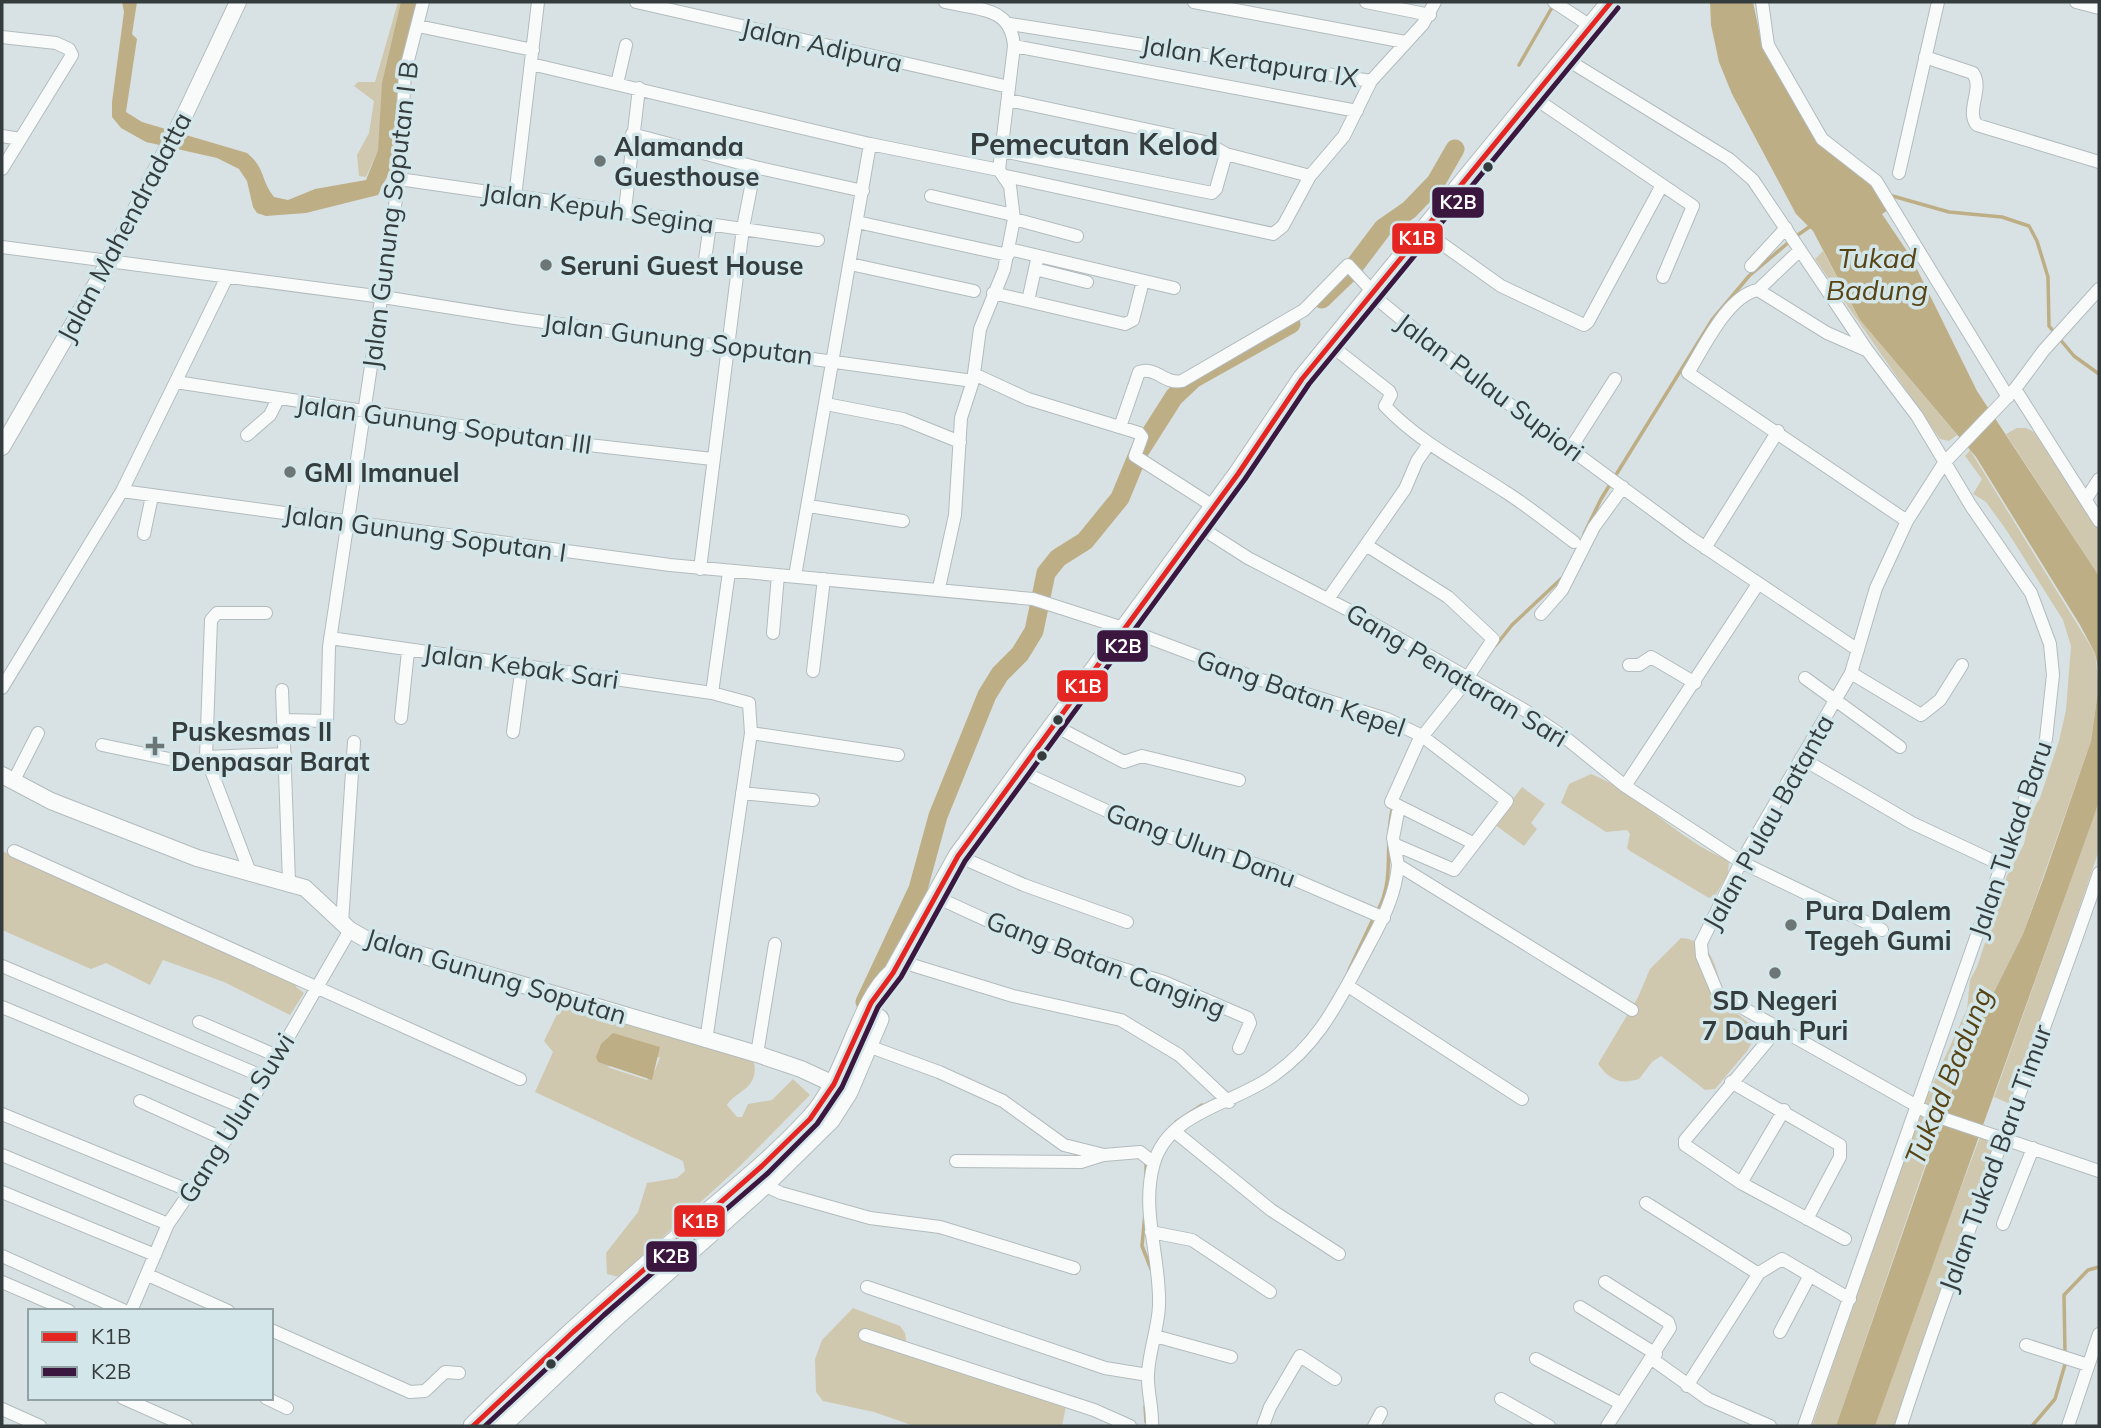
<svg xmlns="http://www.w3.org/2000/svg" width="2101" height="1428" font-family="Mulish,sans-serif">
<rect width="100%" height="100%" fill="#d8e2e4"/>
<path fill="#d0c8ae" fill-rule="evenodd" d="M398,2H401V5L378,150L366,177L359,176L357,155L369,133L374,101L354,86L358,82H375Z
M1823,251L1860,320L1957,435L1949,441L1940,439L1815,259Z
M2017,428H2026L2036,433L2099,529V576L2006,434Z
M1970,450L2095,653L2099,684L2091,741L2023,934L1971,1038L1945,1107L1836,1426H1812L1919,1114L1967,1009L1970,980L1977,967L2007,876L2024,844L2030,815L2040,798L2059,741L2066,710L2071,646L2063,620L2007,531L1986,502L1973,494L1982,479L1965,456Z
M1591,774C1641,794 1676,839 1726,859L1729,863L1728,874L1715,896L1709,898L1630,851L1627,848L1630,834L1627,830L1606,832L1561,803L1569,784Z
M1522,787L1545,804L1531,823L1537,829L1524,846L1494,824Z
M2099,801V850L2014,1101L2008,1103L1994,1097Z
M2,851L299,982L296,987L304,993L290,1015L224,982L163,960L150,985L106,963L91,969L2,930Z
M1681,938C1716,940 1718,976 1724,1003L1759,1031L1747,1051L1715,1089L1705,1090L1661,1056L1652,1062L1639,1079C1620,1085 1610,1080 1598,1064L1638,997L1650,969Z
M562,1004L739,1054L754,1062C759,1089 737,1090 727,1105L737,1117H742L748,1104L772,1100L793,1079L810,1095L740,1166L619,1277L607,1274L606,1253L638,1212L647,1183L677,1178L685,1171L683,1161L535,1092L553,1052L544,1041ZM660,1057L655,1070L647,1080L607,1067Z
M1980,1137L1991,1138L1996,1146L1896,1426H1875L1907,1331Z
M853,1308L900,1326L905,1333L908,1353L1066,1406L1062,1426H914L874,1412L823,1401L816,1392L815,1359L822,1340Z"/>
<path fill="#beae86" d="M122,2H137L132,34L137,39L126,112L142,122L247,153C266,169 260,179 274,197L288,200L315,189L366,180L378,150L382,83L401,2H418L402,73L393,165L378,195L306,213L266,216L257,213L253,207L247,181L239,169L217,158L146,142L121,128L112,117V102L124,12Z
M1710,2H1753L1763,50L1816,139L1877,191L1890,209L1882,214L1911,257L1977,391L2099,576V673L2095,653L2080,625L1976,457L1860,320L1813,231L1796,214L1732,94L1719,62L1711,25Z
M2099,684V801L2094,816L1875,1426H1836L1956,1079L1971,1038L2023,934L2044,877L2091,741Z
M613,1033L660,1047L652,1080L598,1062L596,1057L601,1044Z"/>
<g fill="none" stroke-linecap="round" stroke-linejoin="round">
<path stroke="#beae86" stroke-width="3.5" d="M1519,65L1554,4
M1889,195L1949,212L2002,217L2029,226L2037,241L2048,277L2049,326L2074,356L2099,374
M1795,237L1812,225
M1584,534L1601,499L1712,320L1749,276L1789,242
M1496,645L1512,625L1562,578
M1378,910C1396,876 1383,842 1393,806
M1349,970L1374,917
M1176,1122L1202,1105
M1146,1160V1177
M1145,1213L1142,1246L1151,1269
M2065,1354L2064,1295L2088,1270L2099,1267
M1145,1406L1146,1422
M2032,1426L2055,1399L2066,1361"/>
<path stroke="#beae86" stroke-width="19" d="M1322,299L1349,273L1383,228L1409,210L1436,182L1455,149
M865,1002L918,889L938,816L987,695L1000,674L1020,654L1034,631L1046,573L1058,558L1085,541L1120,498L1139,452L1174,397L1193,379L1291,324"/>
<g stroke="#b3bbbc" stroke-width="14">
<path id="minor" d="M636,2L1009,87
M1194,2L1405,42
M1366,2L1430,15
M1554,2L1592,27
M1762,2L1768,45L1822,139L1876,181L2008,397
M2076,2L2099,8
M418,26L533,50
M2,37L56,43L69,49L72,55L2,169
M1014,46L1357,111
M1925,57L1973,73C1984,89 1965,111 1977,125L2099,162
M1566,59L1729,159L1753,180L1867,350L1917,416L1971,506L2031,593L2050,644L2053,675L2046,739L1804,1426
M531,64L870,144L999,170
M1371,81L1423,24L1435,2
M617,84L626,45
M1533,97L1693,206L1663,277
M1008,100L1205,142L1226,154L1310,176
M632,134L755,167L863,191
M2,136L20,139
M1002,151L1212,193L1216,189L1226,154
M1899,173L1938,2
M1006,176L1273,234L1283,226L1310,176L1344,136L1371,81L1010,24
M399,179L818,240
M931,196L1013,215
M515,197L538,2
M625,210L639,88
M1014,219L1077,236
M857,222L1008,255
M1424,231L1501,286L1584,325L1588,322L1662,185
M2,247L383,297L515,318L973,381
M1009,249L1174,288
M1800,250L1758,290C1728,295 1703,349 1688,373L1907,521
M705,260L710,224
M850,264L974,291
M1751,266L1786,228
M1035,269L1087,282
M2099,289L2044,350L2015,389L1944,463L1907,521L1876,588L1851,673L1741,862L1701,943L1702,956L1718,994L1933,1115L2099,1171
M1758,290L1827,333L1866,350
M993,293L1125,324L1133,320L1143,281
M1371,294L1471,376L1691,538L1858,650
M1028,301L1037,260
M1329,344L1389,391L1391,395L1385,406C1419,442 1463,464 1504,491C1528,506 1551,525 1574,542
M974,374L1028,399L1139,433L1142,437L1135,456L1213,506
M176,382L571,443L712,459
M2015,389L2099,521
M826,404L903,419L960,442
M1120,427L1139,372C1156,366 1165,385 1182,381L1304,310L1348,265L1373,292
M247,435L270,415L278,399
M1571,448L1615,379
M122,491L670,565L1033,599L1123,628L1258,679L1387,719L1422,736L1507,801L1454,870L1396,845
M2086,499L2099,479
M809,506L903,521
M1198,526L1248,558L1358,615L1526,711L1567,739L1625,786L1741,862L1882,930
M144,534L152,496
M1366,545L1448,597L1493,639L1460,689L1418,742L1391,802L1473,843
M1705,548L1778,431
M700,569L743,228L755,167
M795,576L870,144
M939,588L955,515L961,418L973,381L980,329L1004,270L1014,219L1010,186L999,170L1014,46C1011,6 978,10 945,2
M1328,599L1405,489L1417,461L1429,444
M1541,614L1562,590L1594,527L1623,487
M773,633L778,575
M330,638L712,693L749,703L751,733L706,1041
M1629,665H1639L1651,657L1695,683
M813,671L824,579
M1851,673L1921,715L1940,700L1962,665
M1805,678L1900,747
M2,688L122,491L227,277
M282,690L289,881
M712,693L729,572
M401,718L408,651
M283,720L327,721L329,647L399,179L405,72L423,2
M1053,725L1124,762L1142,756L1239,780
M513,732L522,665
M751,733L898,755
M102,745L208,767
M206,757L285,754
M1801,758L1912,823L2002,865
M1020,771L1120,817L1169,837L1270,869L1384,918
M13,782L38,733
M1625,786L1758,584
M742,793L813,800
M14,851L520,1079
M958,856L1024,885L1127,922
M1398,865L1393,838L1399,807
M251,875L206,757L211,620L217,613H266
M934,896L1023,937L1164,982L1248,1018L1250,1023L1239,1048
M342,923L354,742
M899,961L1013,996L1121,1020L1179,1055L1229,1102
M2,966L264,1077
M1348,986L1522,1099
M2,1007L247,1109
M199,1022L277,1056
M1779,1027L1685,1140V1145L1741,1183L1845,1239
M868,1046L939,1072L1003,1101L1064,1145L1104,1155L1140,1152L1154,1163
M757,1054L775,944
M1731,1082L1840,1145V1157L1807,1219
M140,1101L226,1140
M2,1114L190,1191
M1174,1131L1271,1210L1339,1254
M2,1155L168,1224
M956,1161L1081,1162L1103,1155
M1741,1183L1784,1110
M764,1185L781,1193L870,1218L940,1227L1074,1268
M2,1192L155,1255
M1646,1203L1754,1271L1759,1273L1782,1259L1850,1299
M2003,1224L2033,1148
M1151,1232L1192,1240L1270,1292
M2,1256L125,1311
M148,1275L228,1311
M2,1282L69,1311
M1605,1282L1668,1322L1670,1328L1607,1426
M867,1287L1105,1368L1148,1375
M1580,1307L1656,1354
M131,1311L168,1224L247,1109L350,930
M271,1330L410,1392L425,1391L445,1372L459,1373
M1780,1332L1810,1275
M865,1335L1094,1410L1130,1426
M1155,1336L1231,1357
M2026,1345L2088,1365
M1536,1359L1620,1403
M1652,1359L1708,1399L1770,1426
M1687,1386L1759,1273
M123,1398L186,1426
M266,1398L287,1408
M1501,1399L1549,1426
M2,1409L40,1426
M1152,1426C1153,1408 1147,1391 1148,1374C1149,1351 1158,1329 1159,1306C1161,1259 1140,1210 1154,1163C1169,1111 1235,1104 1274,1075C1318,1044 1337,1004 1362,958C1378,927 1395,901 1398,865L1632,1010
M1263,1426L1270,1407L1300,1356L1335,1379
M1374,1426L1381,1413
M1901,1426C1961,1240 2036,1059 2099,873
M2068,1426L2099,1334"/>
</g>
<g stroke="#b3bbbc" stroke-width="18">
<path id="major" d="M2,447L109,262L186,112L238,2
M2,775L51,801L197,858L305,888L350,930L364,938L757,1054L801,1069L842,1088"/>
</g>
<g stroke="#b3bbbc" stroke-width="21">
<path id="highway" d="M473,1426C538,1362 606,1300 676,1240C721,1200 770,1163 810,1119C848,1079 858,1003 893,973L958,856L1238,474L1302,379L1611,2
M501,1426L610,1322L764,1185L830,1120L848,1092L879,1019"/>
</g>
<use href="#minor" stroke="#f9fbfb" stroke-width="12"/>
<use href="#major" stroke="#f9fbfb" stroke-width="16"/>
<use href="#highway" stroke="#f9fbfb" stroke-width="19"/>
<g stroke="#d3e6e9" stroke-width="10">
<path id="bus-1" d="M473,1426L573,1332L762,1166L810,1119L834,1084L871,1003L893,973L958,856L1238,474L1302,379L1611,2"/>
</g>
<g stroke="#d3e6e9" stroke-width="10">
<path id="bus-2" d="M485,1426L604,1315L768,1173L817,1124L842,1087L878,1007L901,977L965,861L1245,479L1309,384L1618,8"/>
</g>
<use href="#bus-1" stroke="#e52522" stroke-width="5"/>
<use href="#bus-2" stroke="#3b163f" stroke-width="5"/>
</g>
<g fill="#6d7677" stroke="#d3e6e9" stroke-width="2.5">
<circle cx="600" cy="161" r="7"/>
<circle cx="546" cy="265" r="7"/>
<circle cx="290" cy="472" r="7"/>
<path d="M151.5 735.5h7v7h7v7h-7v7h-7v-7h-7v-7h7z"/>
<circle cx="1791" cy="925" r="7"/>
<circle cx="1775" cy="973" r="7"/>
</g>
<g fill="#343c3d" stroke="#d3e6e9" stroke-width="2.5">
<circle cx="1488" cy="167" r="6"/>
<circle cx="1058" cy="720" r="6"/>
<circle cx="1042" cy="756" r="6"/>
<circle cx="551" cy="1364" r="6"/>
</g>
<g text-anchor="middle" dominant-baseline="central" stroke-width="7" stroke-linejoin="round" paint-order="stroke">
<g font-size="26" fill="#343c3d" stroke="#d3e6e9">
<text transform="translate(822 45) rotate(13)">Jalan Adipura</text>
<text transform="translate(1250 61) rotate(9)">Jalan Kertapura IX</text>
<text transform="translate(598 208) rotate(8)">Jalan Kepuh Segina</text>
<text transform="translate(390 215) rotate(-83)">Jalan Gunung Soputan I B</text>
<text transform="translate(124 227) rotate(-62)">Jalan Mahendradatta</text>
<text transform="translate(678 339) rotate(7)">Jalan Gunung Soputan</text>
<text transform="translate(1490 387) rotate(37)">Jalan Pulau Supiori</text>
<text transform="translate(444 424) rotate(8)">Jalan Gunung Soputan III</text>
<text transform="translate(425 533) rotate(8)">Jalan Gunung Soputan I</text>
<text transform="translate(521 666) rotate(8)">Jalan Kebak Sari</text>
<text transform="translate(1457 675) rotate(31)">Gang Penataran Sari</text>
<text transform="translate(1301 693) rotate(19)">Gang Batan Kepel</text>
<text transform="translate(1768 822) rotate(-61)">Jalan Pulau Batanta</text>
<text transform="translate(2010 839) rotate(-71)">Jalan Tukad Baru</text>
<text transform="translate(1201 845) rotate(20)">Gang Ulun Danu</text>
<text transform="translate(1106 964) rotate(21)">Gang Batan Canging</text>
<text transform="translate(496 976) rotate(17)">Jalan Gunung Soputan</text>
<text transform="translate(236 1118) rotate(-58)">Gang Ulun Suwi</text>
<text transform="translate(1995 1158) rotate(-70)">Jalan Tukad Baru Timur</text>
</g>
<g font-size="26" font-weight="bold" fill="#343c3d" stroke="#d3e6e9" text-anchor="start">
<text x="614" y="146">Alamanda<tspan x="614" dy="30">Guesthouse</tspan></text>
<text x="560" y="265">Seruni Guest House</text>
<text x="304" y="472">GMI Imanuel</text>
<text x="171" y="731">Puskesmas II<tspan x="171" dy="30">Denpasar Barat</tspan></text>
<text x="1805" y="910">Pura Dalem<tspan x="1805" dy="30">Tegeh Gumi</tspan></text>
<text x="1775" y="1000" text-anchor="middle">SD Negeri<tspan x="1775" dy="30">7 Dauh Puri</tspan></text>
</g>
<g font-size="28" font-style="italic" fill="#574314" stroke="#d3e6e9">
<text x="1877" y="257">Tukad<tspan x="1877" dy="32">Badung</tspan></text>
<text transform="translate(1948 1076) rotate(-68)">Tukad Badung</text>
</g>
<g font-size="30" font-weight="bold" fill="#343c3d" stroke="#d3e6e9">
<text x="1094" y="144">Pemecutan Kelod</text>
</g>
</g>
<g stroke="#d3e6e9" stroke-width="2.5">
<rect x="1431" y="186" width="54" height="33" rx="7" fill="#3b163f"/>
<rect x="1391" y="222" width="53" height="33" rx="7" fill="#e52522"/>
<rect x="1096" y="629" width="53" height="34" rx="7" fill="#3b163f"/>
<rect x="1056" y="669" width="53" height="34" rx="7" fill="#e52522"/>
<rect x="673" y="1204" width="53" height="34" rx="7" fill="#e52522"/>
<rect x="645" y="1240" width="53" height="33" rx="7" fill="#3b163f"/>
</g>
<g font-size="19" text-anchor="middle" font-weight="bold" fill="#fff">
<text x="1458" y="209">K2B</text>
<text x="1417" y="245">K1B</text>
<text x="1123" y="653">K2B</text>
<text x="1083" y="693">K1B</text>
<text x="700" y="1228">K1B</text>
<text x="671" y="1263">K2B</text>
</g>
<rect width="2101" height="1428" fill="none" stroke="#343c3d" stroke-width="7"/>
<rect x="28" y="1309" width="245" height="91" fill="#d3e6e9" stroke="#93a2a4" stroke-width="2"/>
<rect x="42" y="1332" width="35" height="10" fill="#e52522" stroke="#93a2a4" stroke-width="2"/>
<text x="91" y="1344" font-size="21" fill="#343c3d">K1B</text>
<rect x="42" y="1367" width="35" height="10" fill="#3b163f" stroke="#93a2a4" stroke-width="2"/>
<text x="91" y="1379" font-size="21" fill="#343c3d">K2B</text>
</svg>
